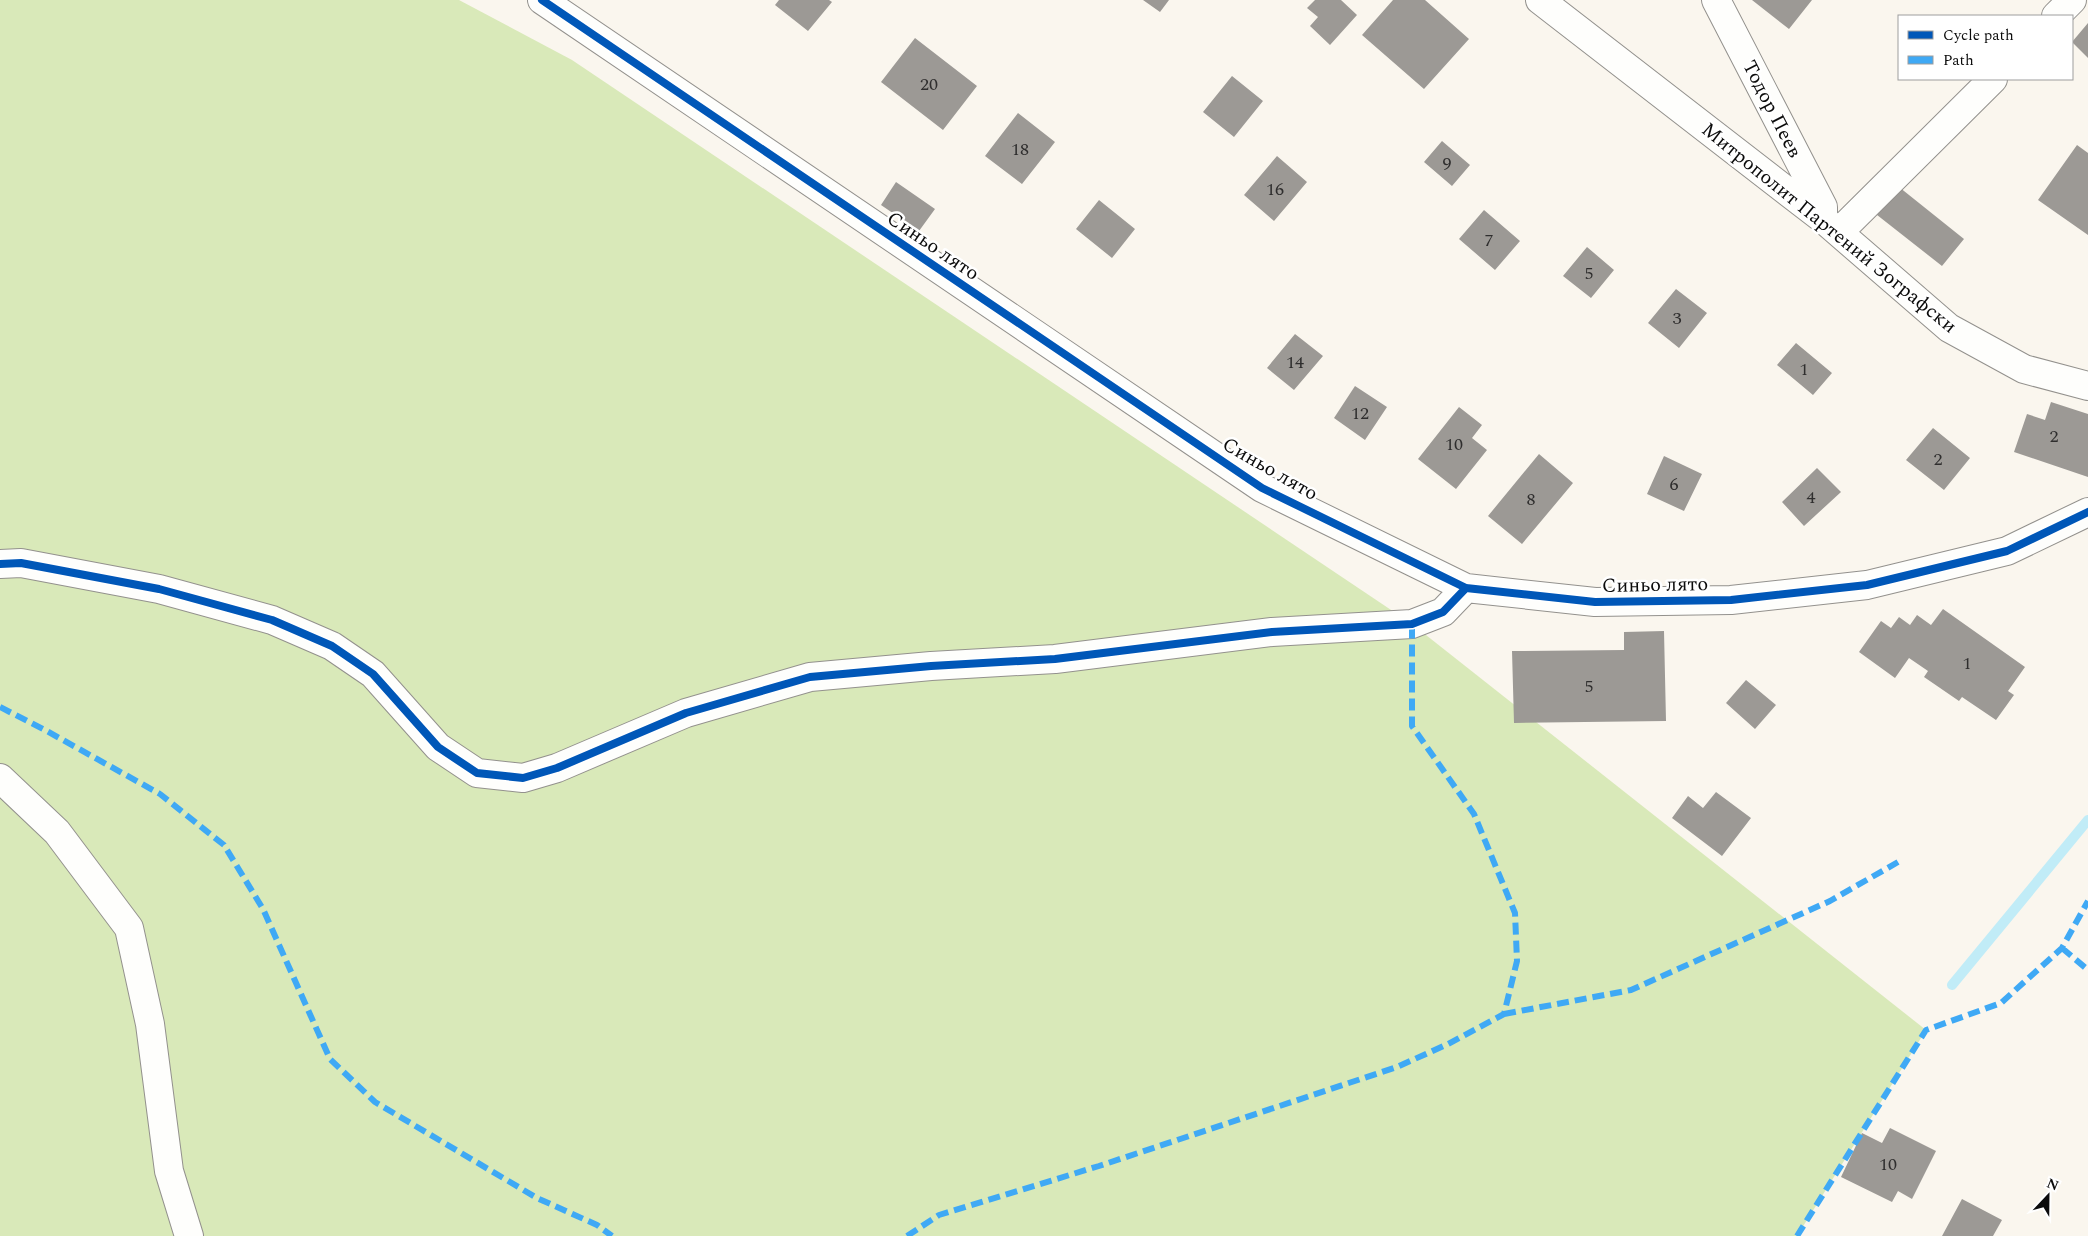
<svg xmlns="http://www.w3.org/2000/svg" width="2088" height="1236" font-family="Spectral,serif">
<rect width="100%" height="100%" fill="#faf6ee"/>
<path fill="#d9e9b9" d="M0,0H459L572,60L1412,624L1926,1030L1797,1236H0Z"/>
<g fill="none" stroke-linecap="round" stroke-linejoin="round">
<path stroke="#c1ecf7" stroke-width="10" d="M1952,985L2088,820"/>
</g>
<path fill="#9c9995" d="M779,0H829L832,2L808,31L775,5Z
M1143,0H1169L1160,12Z
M1315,0H1341L1357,15L1330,45L1310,26L1318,17L1307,8Z
M1393,0H1425L1469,39L1424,89L1362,35Z
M1752,0H1812L1789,29Z
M2088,23V58L2072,42Z
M915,38L977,86L943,130L881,82Z
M1232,76L1263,101L1234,137L1203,112Z
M1018,113L1055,142L1022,184L985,156Z
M1442,141L1470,165L1452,186L1424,162Z
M2077,145L2088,153V235L2038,200Z
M1277,156L1307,182L1274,221L1244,195Z
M896,182L935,209L919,231L881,205Z
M1894,183L1964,239L1942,266L1872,211Z
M1099,200L1135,229L1112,258L1076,229Z
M1484,210L1520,241L1495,270L1459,239Z
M1587,247L1614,270L1591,298L1563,276Z
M1676,289L1707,313L1679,348L1648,323Z
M1295,334L1323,356L1294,390L1267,368Z
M1796,343L1832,373L1813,395L1777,365Z
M1355,386L1387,407L1365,440L1334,418Z
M2051,402L2088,414V477L2014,452L2027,414L2045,420Z
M1459,407L1482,425L1472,438L1487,450L1456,489L1418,459Z
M1933,428L1970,458L1944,490L1906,460Z
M1539,454L1573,483L1522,544L1488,516Z
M1664,456L1702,474L1684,511L1647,494Z
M1817,468L1841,492L1804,526L1782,502Z
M1943,609L2025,667L2008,691L2014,695L1996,720L1962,697L1959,701L1924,677L1928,671L1909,658L1895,678L1859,652L1881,621L1891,628L1899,617L1910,625L1917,615L1931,625Z
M1664,631L1666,721L1514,723L1512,651L1624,650V632Z
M1746,680L1776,705L1755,729L1726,703Z
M1716,792L1751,818L1722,856L1672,818L1688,796L1703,808Z
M1890,1128L1936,1151L1912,1199L1898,1191L1892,1202L1841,1177L1862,1133L1882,1143Z
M1962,1199L2002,1220L1993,1236H1942Z"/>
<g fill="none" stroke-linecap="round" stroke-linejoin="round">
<g stroke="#93918d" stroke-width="30">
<path id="minor" d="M542,0L1262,488L1466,588L1595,602L1731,600L1867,585L2007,551L2088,512
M1540,0L1823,219L1949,328L2024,369L2088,386
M1716,0L1823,207V219
M2056,16L2072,0
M1839,232L1993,79
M0,564L21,563L159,589L272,620L332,646L373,674L438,747L477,773L523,778L557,768L686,713L810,677L931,666L1055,659L1272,632L1412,624L1443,612L1466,588
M0,778L57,832L129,928L150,1024L169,1171L189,1236"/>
</g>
<use href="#minor" stroke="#fefefc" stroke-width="28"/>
<path stroke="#3fa9f5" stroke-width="6" stroke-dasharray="12 6" stroke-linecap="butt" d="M0,707L45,730L160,794L224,845L263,909L330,1059L375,1102L537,1198L597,1225L612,1236
M2062,948L2088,970
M1504,1014L1631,990L1830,901L1898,862
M907,1236L939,1215L1099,1166L1397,1067L1448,1044L1504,1014L1517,961L1515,913L1474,814L1412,726V624
M1797,1236L1926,1030L2001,1003L2062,948L2088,901"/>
<g stroke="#fff" stroke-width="11">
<path id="cycleway" d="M542,0L1262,488L1466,588L1595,602L1731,600L1867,585L2007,551L2088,512
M0,564L21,563L159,589L272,620L332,646L373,674L438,747L477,773L523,778L557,768L686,713L810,677L931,666L1055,659L1272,632L1412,624L1443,612L1466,588"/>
</g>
<use href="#cycleway" stroke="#0057b8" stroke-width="8"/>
</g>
<g text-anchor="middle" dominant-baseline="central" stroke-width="5" stroke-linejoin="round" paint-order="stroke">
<g font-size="18" fill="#2f2e2e">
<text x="929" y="84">20</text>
<text x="1020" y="149">18</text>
<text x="1447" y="163">9</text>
<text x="1275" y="189">16</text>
<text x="1489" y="240">7</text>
<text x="1589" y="273">5</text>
<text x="1677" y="318">3</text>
<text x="1295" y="362">14</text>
<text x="1804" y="369">1</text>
<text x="1360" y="413">12</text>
<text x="2054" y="436">2</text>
<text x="1454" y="444">10</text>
<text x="1938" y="459">2</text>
<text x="1674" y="484">6</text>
<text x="1811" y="497">4</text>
<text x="1531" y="499">8</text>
<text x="1967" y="663">1</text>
<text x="1589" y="686">5</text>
<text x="1888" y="1164">10</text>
</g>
<g font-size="20" fill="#0b0b0b" stroke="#fff">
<text transform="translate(1772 109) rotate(63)">Тодор Пеев</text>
<text transform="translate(1829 228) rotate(39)">Митрополит Партений Зографски</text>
<text transform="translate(933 246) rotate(34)">Синьо лято</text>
<text transform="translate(1270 469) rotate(30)">Синьо лято</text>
<text transform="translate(1655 585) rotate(-1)">Синьо лято</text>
</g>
</g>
<rect x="1898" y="15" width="175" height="65" fill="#ffffff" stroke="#9d9d9d"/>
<rect x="1908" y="31" width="25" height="8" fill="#0057b8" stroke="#9d9d9d"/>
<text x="1943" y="40" font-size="15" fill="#0b0b0b">Cycle path</text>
<rect x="1908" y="56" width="25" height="8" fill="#3fa9f5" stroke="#9d9d9d"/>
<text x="1943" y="65" font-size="15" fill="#0b0b0b">Path</text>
<g transform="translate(2048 1196) rotate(22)" stroke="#ffffff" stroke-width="4" paint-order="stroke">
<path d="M0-4L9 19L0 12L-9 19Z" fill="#0b0b0b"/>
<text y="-8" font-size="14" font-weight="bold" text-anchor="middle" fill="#0b0b0b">N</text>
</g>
</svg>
